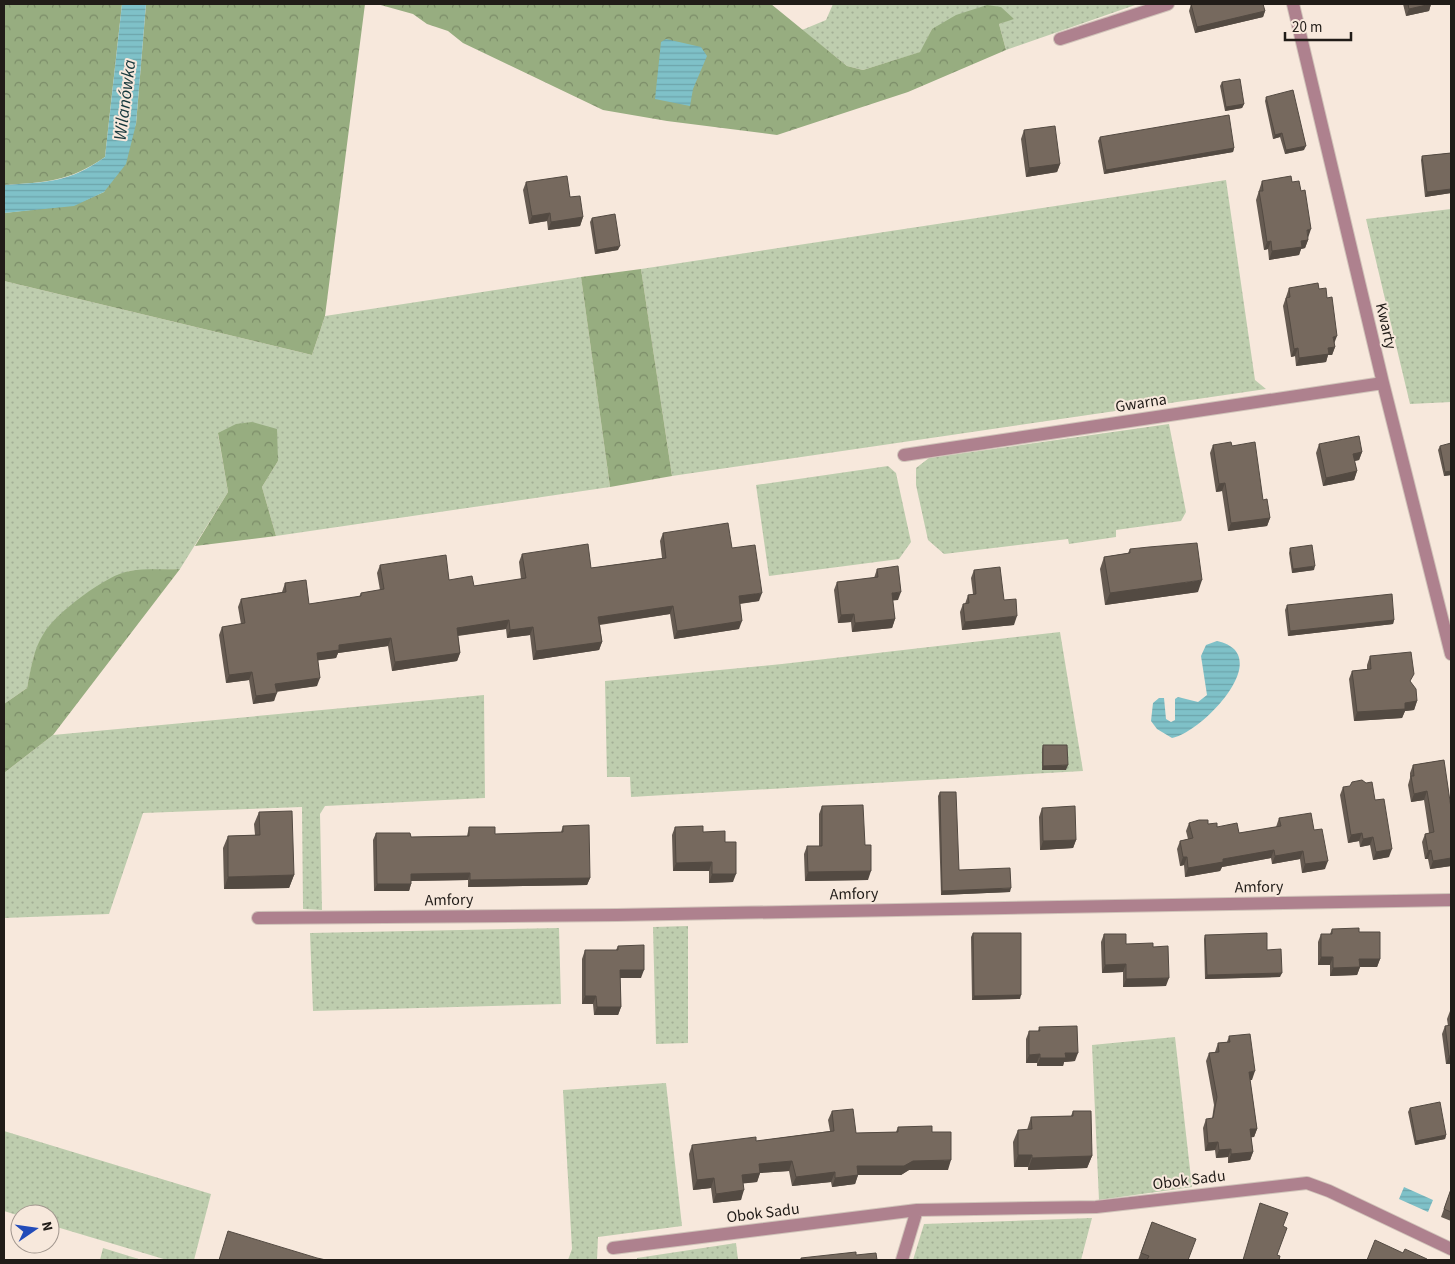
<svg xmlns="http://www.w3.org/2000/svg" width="1455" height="1264" font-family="'Source Sans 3',sans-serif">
<defs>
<pattern id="grass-dots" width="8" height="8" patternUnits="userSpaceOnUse" patternTransform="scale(1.25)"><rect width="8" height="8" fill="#becdae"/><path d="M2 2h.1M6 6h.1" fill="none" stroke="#a3af95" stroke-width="1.8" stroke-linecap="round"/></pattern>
<pattern id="forest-crowns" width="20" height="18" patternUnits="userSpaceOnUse" patternTransform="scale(1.25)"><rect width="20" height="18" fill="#97ad80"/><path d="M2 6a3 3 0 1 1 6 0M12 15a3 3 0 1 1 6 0" fill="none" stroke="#7b8c68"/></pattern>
<pattern id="water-rules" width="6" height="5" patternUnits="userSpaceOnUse" patternTransform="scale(1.25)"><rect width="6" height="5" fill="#7fc1c8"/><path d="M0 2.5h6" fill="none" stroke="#6da5ab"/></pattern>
</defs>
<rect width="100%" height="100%" fill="#f7e8dc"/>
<path fill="url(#grass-dots)" d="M833,4H1138L1006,50L999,24L1014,18L932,29L921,52L863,70L847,66L802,30L826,20Z
M1226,180L1255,380L1266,389L672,476L641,269Z
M1451,209V402L1410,404L1366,219Z
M581,277L610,487L276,536L262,487L278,461L218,434L228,492L180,569L129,571L34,655L27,688L4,704V281L312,355L325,316Z
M1169,424L1186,512L1181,521L1116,530V537L1069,544L1068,539L944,554L928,540L916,485V468L929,458Z
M888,466L896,473L911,542L899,559L769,576L756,485Z
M1060,632L1083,771L631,797L630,777H607L605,681L782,664Z
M484,695L485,798L325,806L320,814L322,910L303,909L302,807L143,813L109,914L4,918V773L53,735Z
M688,926V1043L656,1044L653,927Z
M559,928L561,1004L313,1011L310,933Z
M1175,1037L1192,1187L1099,1200L1092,1045Z
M666,1083L682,1226L598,1237L597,1260H568L572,1249L563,1090Z
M4,1131L211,1194L194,1260H167L50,1225V1214L20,1216L4,1211Z
M1092,1218L1081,1260H913L924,1224Z
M736,1243L738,1260H637V1258Z
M103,1248L142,1260H100Z"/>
<path fill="url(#forest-crowns)" d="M4,4H122L105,157C69,182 46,182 4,185Z
M146,4H365L325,316L312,355L4,281V213L74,205L104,192L136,124Z
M377,4H771L847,66L863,70L920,52L932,29L956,15L987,5L1001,7L1014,19L999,24L1006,50L908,92L777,135L667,121L603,110L463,43L448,31L427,24L413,14Z
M641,269L672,476L610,487L581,277Z
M252,422L277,429L278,461L262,487L276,536L195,546L228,492L218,433L236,424Z
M180,569L53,735L4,773V704L27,688C31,669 33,650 44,633C56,613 107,574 130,571C146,568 164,570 180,569Z"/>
<path fill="url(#water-rules)" d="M122,4H146L136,124L126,164L104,192L74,206L4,213V185C46,182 69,183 105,157Z
M666,39L701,47L707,56L693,89L690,106L655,99L661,42Z
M1217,641C1277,654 1203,732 1172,738L1157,729L1151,721L1153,703L1159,698H1164L1166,719L1171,722L1175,720V699L1178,697L1198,702L1207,695L1201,656L1206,645Z
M1404,1187L1433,1200L1428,1212L1399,1199Z"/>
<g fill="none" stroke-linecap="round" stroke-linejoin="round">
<g stroke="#d0c3b9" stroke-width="14">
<path id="minor" d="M1293,4L1383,383L1451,654
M1060,39L1168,4
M904,455L1383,383
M258,918L617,915L1451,900
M613,1248L917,1210L1096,1207L1307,1183L1329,1191L1451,1249
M902,1260L917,1210"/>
</g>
<use href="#minor" stroke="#ae818e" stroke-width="12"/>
</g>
<path fill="#655a51" d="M1191,4L1265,11L1263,17L1195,33L1189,11Z
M1403,4H1431L1429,11L1406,16Z
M1222,82L1244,104L1242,108L1225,111L1220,86Z
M1266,97L1304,150L1285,154L1280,137L1273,139L1265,101Z
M1024,130L1060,164L1057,172L1026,177L1021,139Z
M1100,137L1234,148L1233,152L1104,174L1098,141Z
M1451,153V193L1425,197L1421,160L1422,156Z
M1262,181L1292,182L1308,240L1305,248L1301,249L1299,255L1269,260L1268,249L1264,250L1256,200Z
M526,182L570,197L583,217L580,226L548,230L547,221L529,224L523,190Z
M592,218L618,250L595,254L590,222Z
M1289,288L1319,289L1335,347L1332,355H1328L1326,362L1296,366L1295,356L1291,357L1283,306Z
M1319,444L1362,452L1359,460L1354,461L1357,471L1354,480L1323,486L1316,453Z
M1213,445L1232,446L1263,500L1270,518L1267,526L1228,531L1222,491L1216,492L1210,453Z
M1440,446L1451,475L1444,476L1438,450Z
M663,533L732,548L759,601L740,604L739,629L674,639L670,614L600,625L602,642L599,650L533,660L530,635L507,638L506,629L458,636L460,653L457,661L392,671L388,646L338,653L336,658L318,660L317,686L276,692L274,701L253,704L249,680L226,683L219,635L222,627L241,624L238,607L241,599L282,592L285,583L309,604L359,597L361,593L380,590L377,573L380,565L449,580L474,586L521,579L519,562L522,554L591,568L662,558L660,541Z
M1290,548L1314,570L1292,573L1289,553Z
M1130,549L1198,592L1105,605L1100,569L1104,557L1128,553Z
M877,569L898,600H892L895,619L892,628L852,632L851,622L838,623L834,590L837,582L874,578Z
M974,570L1004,600L1014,625L962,630L960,612L963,604H965L968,595L973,594L971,578Z
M1287,605L1394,620L1393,624L1288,636L1285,610Z
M1370,656L1411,683L1417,701L1414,710L1405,711L1402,718L1354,721L1349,679L1352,671L1367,669V665Z
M1043,745L1066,770H1042V749Z
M1444,760L1451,866L1430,869L1428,859H1425L1422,842L1425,834L1429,833L1424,800L1411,802L1408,785L1410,778V773L1413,765Z
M1343,787L1375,800L1389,857L1373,860L1370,845L1360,847L1359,841L1348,843L1340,795Z
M940,792L959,870L1010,892L941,895L938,796Z
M822,806L865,845L868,880L805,881L804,854L807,846H819V814Z
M1042,808L1076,840L1073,848L1040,850L1039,817Z
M259,812L294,875L289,888L224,889L223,848L228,836L255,835L254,824Z
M1279,818L1314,830L1325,869L1302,873L1300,859L1272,864L1271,858L1222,867L1220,871L1185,877L1184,865L1180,866L1177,849L1180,841L1188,839L1186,831L1189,823L1208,824L1239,833L1276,827Z
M563,826L590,878L587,885L468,887V880L411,881V884L409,891H374L373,840L376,833L411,837L467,836L469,827L495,834L561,832Z
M675,827L703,832L725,842L733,882L709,883V871H673L672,835Z
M1332,929L1359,932L1380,959L1377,967H1360L1357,975L1330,976V965H1318V942L1321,934H1330Z
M1451,932V974H1450Z
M973,933L1020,999L972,1000L971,937Z
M1104,934L1126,944L1153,947L1166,986L1123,987V972L1102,973L1101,942Z
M1205,935L1267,950L1280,977L1205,979L1204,939Z
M618,946L641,978H620L621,1007L618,1015H594L593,1004H582V959L585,950H616Z
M1450,1011H1451V1064H1446L1442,1034L1445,1026H1448L1447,1019Z
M1039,1027L1075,1061L1064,1062L1063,1066H1037V1063H1026V1039L1029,1031H1038Z
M1229,1036L1252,1080H1250L1257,1129L1254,1137H1251L1253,1152L1250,1160L1228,1163V1157L1216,1158L1215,1150L1205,1151L1203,1128L1206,1119H1212L1214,1105L1206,1061L1209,1053L1215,1052L1218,1043L1227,1042Z
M1410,1108L1446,1135L1445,1139L1415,1145L1408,1112Z
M832,1111L856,1133L896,1132L898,1127L932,1132L948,1170H909L901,1175H858L855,1184L832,1187L831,1182L792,1186L789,1171L760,1173L757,1182L743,1183L741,1200L713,1203L711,1188L693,1190L689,1154L692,1145L756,1141L830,1131L828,1120Z
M1073,1111L1092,1156L1087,1168L1028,1170V1167H1014L1013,1142L1018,1130H1027L1031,1117L1071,1116Z
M1451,1189V1221L1441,1217Z
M1152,1222L1188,1260H1138Z"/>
<path fill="#534a42" d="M1431,4L1429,11L1406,16L1409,9Z
M1265,11L1263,17L1195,33L1197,27Z
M1244,104L1242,108L1225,111L1226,107Z
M1282,133L1280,137L1273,139L1275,135Z
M1306,146L1304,150L1285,154L1286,150Z
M1234,148L1233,152L1104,174L1106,170Z
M1060,164L1057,172L1026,177L1029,168Z
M1451,189V193L1425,197L1427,192Z
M550,213L547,221L529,224L532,216Z
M583,217L580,226L548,230L551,222Z
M1311,229L1308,238L1307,230Z
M1308,240L1305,248L1301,249L1299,255L1269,260L1272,251L1301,241Z
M1271,241L1268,249L1264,250L1267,242Z
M620,246L618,250L595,254L597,250Z
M1337,336L1334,344L1333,337Z
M1335,347L1332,355H1328L1326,362L1296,366L1299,358L1328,348Z
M1298,348L1295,356L1291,357L1294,349Z
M1362,452L1359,460L1350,462L1353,454Z
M1357,471L1354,480L1323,486L1326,478Z
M1451,471V475L1444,476L1445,472Z
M1225,483L1222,491L1216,492L1219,484Z
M1270,518L1267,526L1228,531L1231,523Z
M1315,566L1314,570L1292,573L1293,569Z
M1202,580L1198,592L1105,605L1110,593Z
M901,592L898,600L889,601L892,593Z
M762,593L759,601L736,604L739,596Z
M673,606L670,614L595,625L598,617Z
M854,614L851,622L838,623L841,615Z
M1017,616L1014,625L962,630L965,622Z
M895,619L892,628L852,632L855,623Z
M509,620L506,629L454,636L457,628Z
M1394,620L1393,624L1288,636L1290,631Z
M742,621L739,629L674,639L677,631Z
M533,627L530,635L507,638L510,630Z
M391,638L388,646L338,653L336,658L314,661L317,653L339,645Z
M602,642L599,650L533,660L536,651Z
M460,653L457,661L392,671L395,662Z
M252,672L249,680L226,683L229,675Z
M320,678L317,686L272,692L275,684Z
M277,693L274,701L253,704L256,696Z
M1417,701L1414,710L1405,711L1402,718L1354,721L1357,712L1405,703Z
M1068,765L1066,770H1042L1043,766Z
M1427,791L1424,800L1411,802L1414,794Z
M1362,833L1359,841L1348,843L1351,835Z
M1373,837L1370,845L1360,847L1363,839Z
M1076,840L1073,848L1040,850L1043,841Z
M1392,849L1389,857L1373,860L1376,852Z
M1274,850L1271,858L1222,867L1220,871L1185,877L1188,868L1223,859Z
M1431,850L1428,859H1425L1428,851Z
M1303,851L1300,859L1272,864L1275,856Z
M1183,857H1187L1184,865L1180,866Z
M1451,858V866L1430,869L1433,861Z
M1328,861L1325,869L1302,873L1305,864Z
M712,862L709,871H673L676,863Z
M871,871L868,880L805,881L808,872Z
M470,873L468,880L408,881L411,874Z
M712,874H736L733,882L709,883Z
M294,875L289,888L224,889L228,877Z
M590,878L587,885L468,887L470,880Z
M377,884H411L409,891H374Z
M1011,888L1010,892L941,895L942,891Z
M1321,957H1333L1330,965H1318Z
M1359,959H1380L1377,967H1356Z
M1126,964L1123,972L1102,973L1105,965Z
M1360,967L1357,975L1330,976L1333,968Z
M620,970H644L641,978H617Z
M1282,973L1280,977L1205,979L1207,975Z
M1169,978L1166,986L1123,987L1126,979Z
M1021,995L1020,999L972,1000L974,996Z
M585,996H596L593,1004H582Z
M597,1007H621L618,1015H594Z
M1065,1053H1078L1075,1061L1064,1062L1063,1066H1037L1040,1058Z
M1040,1054L1037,1063H1026L1029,1055Z
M1449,1056H1451V1064H1446Z
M1255,1071L1252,1080H1246L1249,1072Z
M1250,1129H1257L1254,1137L1247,1138Z
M1446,1135L1445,1139L1415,1145L1416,1141Z
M1218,1142L1215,1150L1205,1151L1208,1143Z
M1231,1149L1228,1157L1216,1158L1219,1150Z
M1253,1152L1250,1160L1228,1163L1231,1154Z
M1018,1155H1032L1028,1167H1014Z
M1092,1156L1087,1168L1028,1170L1032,1158Z
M951,1160L948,1170H909L901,1175H858L855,1184L832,1187L835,1178L857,1166L913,1161Z
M792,1161L789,1171L760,1173L757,1182L739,1184L742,1175L759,1164Z
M835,1172L831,1182L792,1186L796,1177Z
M714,1178L711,1188L693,1190L697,1180Z
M744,1190L741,1200L713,1203L716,1194Z"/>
<path fill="#76695e" stroke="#534a42" d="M1191,4H1263L1265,11L1197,27Z
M1408,4H1431L1409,9Z
M1240,79L1244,104L1226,107L1222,82Z
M1293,90L1306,146L1286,150L1282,133L1275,135L1266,97Z
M1229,115L1234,148L1106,170L1100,137Z
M1055,126L1060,164L1029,168L1024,130Z
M1451,153V189L1427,192L1422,156Z
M567,176L570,197L580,196L583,217L551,222L550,213L532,216L526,182Z
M1291,176L1292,182L1299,181L1301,191L1305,190L1311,229L1307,230L1308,240L1301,241L1302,247L1272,251L1271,241L1267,242L1263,215L1259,191H1263L1262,181Z
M615,214L620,246L597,250L592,218Z
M1318,283L1319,289L1326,288L1327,298L1332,297L1337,336L1333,337L1335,347L1328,348L1329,354L1299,358L1298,348L1294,349L1290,322L1286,298L1290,297L1289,288Z
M1359,436L1362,452L1353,454L1357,471L1326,478L1319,444Z
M1231,442L1232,446L1255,442L1263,500L1267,499L1270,518L1231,523L1225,483L1219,484L1213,445Z
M1451,443V471L1445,472L1440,446Z
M728,523L732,548L755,545L762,593L739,596L742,621L677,631L673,606L598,617L602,642L536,651L533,627L510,630L509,620L457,628L460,653L395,662L391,638L339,645V650L317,653L320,678L275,684L277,693L256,696L252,672L229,675L222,627L245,623L241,599L286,592L285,583L306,580L309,604L361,596V593L384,589L380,565L446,555L449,580L472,576L474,586L526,578L522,554L588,544L591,568L666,558L663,533Z
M1197,543L1202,580L1110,593L1104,557L1130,553V549L1149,547Z
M1312,545L1315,566L1293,569L1290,548Z
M898,566L901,592L892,593L895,619L855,623L854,614L841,615L837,582L878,577L877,569Z
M1000,567L1004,600L1016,599L1017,616L965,622L963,604L969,603L968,595L976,594L974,570Z
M1392,594L1394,620L1290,631L1287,605Z
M1411,652L1414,674L1410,681L1416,689L1417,701L1405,703V709L1357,712L1352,671L1371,669L1370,656Z
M1043,745H1067L1068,765L1043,766Z
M1444,760L1451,808V858L1433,861L1431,850L1428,851L1425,834L1434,832L1427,791L1414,794L1411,776H1414L1413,765Z
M1362,780L1366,783L1372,782L1375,800L1384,799L1392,849L1376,852L1373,837L1363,839L1362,833L1351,835L1343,787L1350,786L1352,782Z
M940,792H956L959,870L1010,868L1011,888L942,891Z
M863,805L865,845H871V871L808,872L807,846H822V806Z
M1075,806L1076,840L1043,841L1042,808Z
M292,811L294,875L228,877V836L260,835L259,812Z
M1311,813L1314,830L1322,829L1328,861L1305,864L1303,851L1275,856L1274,850L1223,859V862L1188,868L1187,857H1183L1180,841L1193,838L1189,823L1199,820H1208V824L1217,823V827L1237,823L1239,833L1281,826L1279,818Z
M589,825L590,878L470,880V873L411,874V884H377L376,833H410L411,837L469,836V827H495V834L563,832V826Z
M703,826V832L725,831V842H736V874H712V862L676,863L675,827Z
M1359,928V932H1380V959H1359L1360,967L1333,968V957H1321V934H1332V929Z
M973,933H1021V995L974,996Z
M1267,933V950L1281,949L1282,973L1207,975L1205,935Z
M1104,934H1126V944L1153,943V947L1168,946L1169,978L1126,979V964L1105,965Z
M644,945V970H620L621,1007H597L596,996H585V950H618V946Z
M1451,1025V1056H1449L1445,1026Z
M1077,1026L1078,1053H1065L1066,1058H1040V1054L1029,1055V1031H1040L1039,1027Z
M1250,1034L1255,1071L1249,1072L1257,1129H1250L1253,1152L1231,1154V1149L1219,1150L1218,1142L1208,1143L1206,1119L1213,1118L1217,1097L1209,1053L1219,1052L1218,1043L1230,1042L1229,1036Z
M1440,1102L1446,1135L1416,1141L1410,1108Z
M853,1109L856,1133L898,1132V1127L932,1126V1132H951V1160L913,1161L904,1166H857L858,1175L835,1178V1172L796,1177L792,1161L759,1164L760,1173L742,1175L744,1190L716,1194L714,1178L697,1180L692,1145L756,1137V1141L834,1131L832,1111Z
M1073,1111H1091L1092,1156L1032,1158V1155H1018V1130L1032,1129L1031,1117L1073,1116Z
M1451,1189V1212L1444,1209Z
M1260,1203L1288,1213L1283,1226L1287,1228L1277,1255L1280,1256L1279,1260H1243Z
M1152,1222L1196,1239L1188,1260H1147L1149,1256L1141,1253Z
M228,1231L317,1258L326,1260H219Z
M1375,1240L1403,1253L1405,1249L1427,1259V1260H1367Z
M856,1252V1255L876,1253L877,1260H801V1258Z"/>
<g text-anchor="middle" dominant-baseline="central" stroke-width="4" stroke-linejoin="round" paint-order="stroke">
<g font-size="16" fill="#211c18" stroke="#f7e8dc">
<text transform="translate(1386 326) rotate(77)">Kwarty</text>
<text transform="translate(1141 403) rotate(-9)">Gwarna</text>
<text transform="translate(1259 887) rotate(-1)">Amfory</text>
<text transform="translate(854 894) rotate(-1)">Amfory</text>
<text transform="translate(449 900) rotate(-1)">Amfory</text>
<text transform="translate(1189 1180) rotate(-7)">Obok Sadu</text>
<text transform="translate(763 1213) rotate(-7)">Obok Sadu</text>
</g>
<g font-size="18" font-style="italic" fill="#17383c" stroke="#f7e8dc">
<text transform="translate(125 100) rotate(-83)">Wilanówka</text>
</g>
</g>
<rect width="1455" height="1264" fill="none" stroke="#211c18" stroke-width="10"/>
<g transform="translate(35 1229) rotate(77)"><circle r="24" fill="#f7e8dc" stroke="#a1968e"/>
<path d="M0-4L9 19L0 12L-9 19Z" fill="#224bb9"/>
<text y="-8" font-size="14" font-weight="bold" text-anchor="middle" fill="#211c18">N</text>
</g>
<path d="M1285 32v8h66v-8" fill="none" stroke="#211c18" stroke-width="2.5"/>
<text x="1292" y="32" font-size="15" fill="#211c18" stroke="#f7e8dc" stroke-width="4" paint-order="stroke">20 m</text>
</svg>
